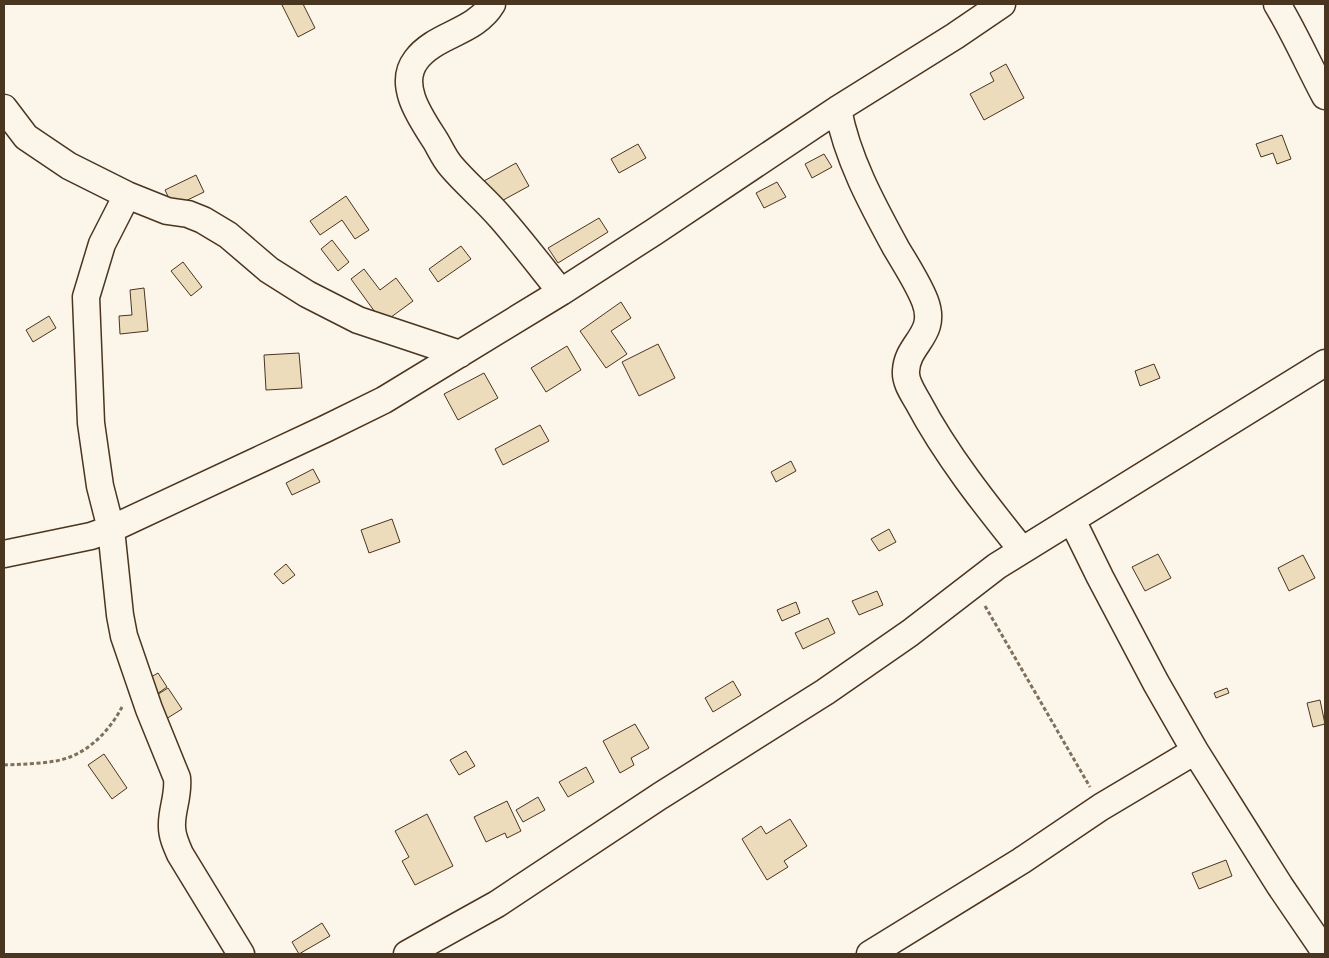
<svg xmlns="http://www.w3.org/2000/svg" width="1329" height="958" font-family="'Open Sans',sans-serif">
<rect width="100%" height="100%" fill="#fbf6e9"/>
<path fill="#ecdcbc" stroke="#4a3520" d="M285,4H303L315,28L298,37L282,5Z
M1006,64L1024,98L984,120L970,94L994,81L990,73Z
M1282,135L1291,159L1277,164L1273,153L1261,157L1256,144Z
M638,144L646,158L619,173L611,159Z
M824,154L832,167L812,178L805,164Z
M516,163L529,186L496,204L484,181Z
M196,175L204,192L173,207L165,190Z
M777,182L786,197L764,208L756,193Z
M346,196L369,230L355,239L342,220L320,235L310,221Z
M599,218L608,232L558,263L548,248Z
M332,240L349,262L338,271L321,249Z
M461,246L471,259L438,282L429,269Z
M183,262L202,287L191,296L171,271Z
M364,269L380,290L396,278L413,301L383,323L351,279Z
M144,288L148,331L120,334L119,316L132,315L130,290Z
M621,302L631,318L611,331L627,354L606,368L580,331Z
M49,316L56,328L33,342L26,330Z
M658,344L675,378L639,396L622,362Z
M567,346L581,370L546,392L531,368Z
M299,353L302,388L266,390L264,355Z
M1154,364L1160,378L1140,386L1135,371Z
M484,373L498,398L458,420L444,394Z
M540,425L549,441L503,465L495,449Z
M791,461L796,471L776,482L771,472Z
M313,469L320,482L292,495L286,483Z
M392,519L400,542L369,553L361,530Z
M889,529L896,542L879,551L871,539Z
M1158,554L1171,578L1145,591L1132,567Z
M1303,555L1315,578L1289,591L1278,568Z
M286,564L295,575L283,584L274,574Z
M877,591L883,605L859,615L852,601Z
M796,602L800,613L782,621L777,610Z
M828,618L835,633L803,649L795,633Z
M158,673L167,687L154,696L144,681Z
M733,681L741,695L713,712L705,698Z
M168,688L182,709L166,719L152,698Z
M1227,688L1229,693L1216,698L1214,693Z
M1320,700L1325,724L1313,727L1307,703Z
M635,724L649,748L631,758L634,765L620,773L603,741Z
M466,751L475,766L459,775L450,760Z
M104,754L127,788L112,799L88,765Z
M586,767L594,782L568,797L559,782Z
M538,797L545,810L523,822L516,810Z
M507,801L521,831L507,838L505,833L486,842L474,817Z
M427,814L453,866L415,885L402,861L409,857L395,831Z
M790,819L807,846L784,861L788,867L767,880L742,839L761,826L766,834Z
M1226,860L1232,876L1199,889L1192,873Z
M322,923L330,936L299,954L292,942Z"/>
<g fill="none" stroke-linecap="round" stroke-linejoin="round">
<g stroke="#4a3520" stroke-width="29">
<path id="minor" d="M492,4C475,33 435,34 416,60C397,85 421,118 435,140C440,148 444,158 451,166C466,184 485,199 501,218C522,242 541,267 561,292
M1277,4C1295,34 1309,66 1325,96
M4,108L26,137L69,166L127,195L167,211L188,214L203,220L228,235L269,270L307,294L358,320L460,354
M838,109C847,158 872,204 896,248C906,265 918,283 925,301C938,335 907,343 906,371C905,382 913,393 918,402C946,455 985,504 1022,550
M127,195L102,244L86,297L91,423L100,486L111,529L120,615L124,636L149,709L177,778C179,796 171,811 172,827C172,836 176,845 180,854L241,954
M1072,520L1100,577L1156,683L1195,751L1280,886L1325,952
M4,554L91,536L111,529L325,429L384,400L561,292L654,232L838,109L955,36L1002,4
M407,954L497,904L660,796L825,692L910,633L997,566L1325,363
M870,954L1021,861L1101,807L1195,751"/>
</g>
<path stroke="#7f6f5c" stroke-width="3" stroke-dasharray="4 2.5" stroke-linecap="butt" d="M985,606L1090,787
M4,765C22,764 53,764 70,757C93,748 111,728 122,707"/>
<use href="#minor" stroke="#fbf6e9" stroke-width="26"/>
</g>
<rect width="1329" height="958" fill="none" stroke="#4a3520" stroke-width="10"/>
</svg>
